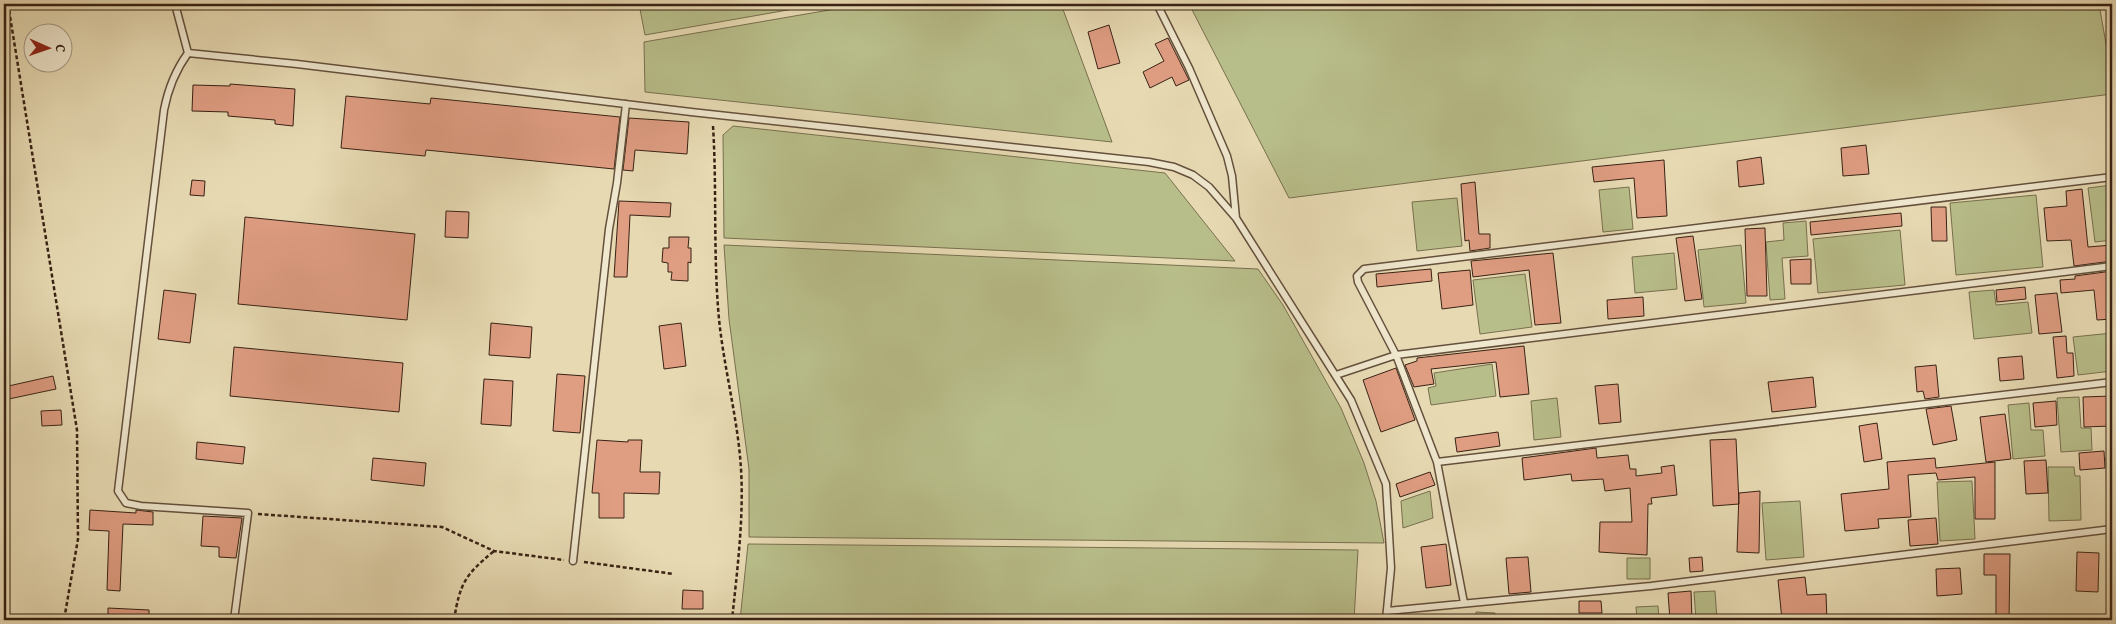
<svg xmlns="http://www.w3.org/2000/svg" width="2116" height="624" font-family="'Gentium Book Plus',serif">
<rect width="100%" height="100%" fill="#e7dab3"/>
<filter id="stains"><feTurbulence type="fractalNoise" baseFrequency=".004" numOctaves="4"/><feColorMatrix values="0 0 0 0 .2 0 0 0 0 .09 0 0 0 0 .02 0 0 0 .5 -.17"/></filter>
<radialGradient id="worn" r=".72"><stop offset=".6" stop-color="#630" stop-opacity="0"/><stop offset="1" stop-color="#630" stop-opacity=".3"/></radialGradient>
<path fill="#b8be8a" stroke="#78704f" d="M639,4H822L645,35Z
M864,4H1061L1112,142L645,92L644,42Z
M1189,4H2099L2112,78V94L1289,198Z
M733,126L1165,173L1235,261L724,238L723,135Z
M2112,185V240L2095,242L2088,188Z
M1629,187L1633,229L1603,232L1599,190Z
M2036,195L2043,267L1956,275L1950,203Z
M1457,198L1462,246L1417,251L1412,202Z
M1806,221L1808,256L1782,258L1785,299L1770,300L1766,242L1784,240L1783,223Z
M1900,230L1905,285L1818,293L1813,239Z
M724,245L1258,269L1283,305L1341,408L1364,463L1376,501L1384,543L749,537V469L729,319Z
M1741,245L1746,303L1704,307L1698,250Z
M1674,253L1677,289L1635,293L1632,257Z
M1525,274L1532,327L1480,334L1473,280Z
M1994,290L1996,305L2028,302L2032,333L1974,339L1969,292Z
M2112,333V371L2078,375L2073,337Z
M1492,364L1496,396L1431,405L1428,388L1436,386L1434,373Z
M2079,397L2081,428H2091L2092,450L2061,452L2057,398Z
M1557,398L1561,437L1534,440L1531,401Z
M2029,403L2031,430H2043L2045,456L2013,459L2008,405Z
M2106,457H2112V511H2107Z
M2048,467H2074L2075,476H2080L2081,520L2049,521Z
M1972,481L1975,539L1940,541L1937,482Z
M1430,491L1433,518L1403,528L1401,501Z
M1800,501L1804,557L1766,560L1762,503Z
M748,544L1358,550L1354,620H740Z
M1627,558H1650V579H1627Z
M1715,591L1717,620H1696L1694,592Z
M1658,606L1659,620H1637L1636,607Z
M1476,612L1495,613V620H1476Z"/>
<path fill="#df9d82" stroke="#392214" d="M1109,25L1120,63L1098,69L1088,32Z
M1168,38L1189,80L1176,86L1172,77L1150,88L1143,72L1164,61L1155,44Z
M230,84L295,89L293,126L275,124V120L228,116V112L192,111L193,85L230,86Z
M346,96L430,104L431,98L620,117L614,169L426,150L425,156L341,148Z
M629,118L689,122L687,154L635,150L633,171L623,170Z
M1866,145L1869,174L1843,176L1841,148Z
M1761,157L1764,184L1739,187L1737,161Z
M1664,160L1667,216L1637,218L1634,178L1594,182L1592,167Z
M192,180L205,181L204,196L190,195Z
M1475,182L1479,234H1490V248L1470,251L1469,240L1465,241L1461,184Z
M2082,189L2088,247L2112,245V261L2074,266L2071,240L2047,241L2044,208L2067,206L2066,191Z
M619,201L671,203L670,217L630,215L627,277H614Z
M1931,207H1946L1947,241H1932Z
M446,211L469,212L468,238L445,237Z
M1901,213L1902,226L1811,235L1810,222Z
M245,217L415,234L407,320L238,304Z
M1765,228L1767,296H1747L1745,229Z
M1693,236L1702,299L1685,301L1676,238Z
M669,237H689L688,248H691V263L688,262V281L671,280L672,272H668V263L662,262L663,248H669Z
M1553,253L1561,323L1535,325L1529,270L1473,277L1471,261Z
M1811,259V284H1791L1790,260Z
M1431,269L1432,281L1377,287L1376,274Z
M1470,270L1473,305L1442,309L1438,273Z
M2112,271V319L2097,320L2094,290L2061,293L2060,280L2075,279V276Z
M2025,287L2026,299L1997,302L1996,290Z
M164,290L196,294L190,343L158,339Z
M2057,293L2062,332L2039,334L2035,295Z
M1643,297L1644,316L1608,319L1607,300Z
M491,323L532,327L530,358L489,355Z
M681,323L686,366L664,369L659,326Z
M2066,336L2067,353H2073L2074,376L2057,378L2053,337Z
M1524,346L1529,394L1500,397L1496,362L1431,369L1434,384L1414,387L1405,365L1417,361V358Z
M234,347L403,363L399,412L230,396Z
M2022,356L2024,379L2000,381L1998,358Z
M1936,365L1939,397L1925,399L1923,391L1917,392L1915,367Z
M1396,368L1415,420L1381,432L1363,380Z
M557,374L585,376L580,433L553,431Z
M53,376L56,389L4,400V387Z
M1813,377L1816,407L1772,412L1768,382Z
M484,379L513,381L511,426L481,424Z
M1618,384L1621,422L1599,424L1595,386Z
M2112,396V426L2084,427L2083,397Z
M2056,401L2057,425L2035,427L2033,403Z
M1951,406L1957,440L1933,445L1926,409Z
M61,410L62,425L42,426L41,411Z
M2005,414L2011,459L1986,462L1980,417Z
M1877,423L1882,459L1864,462L1859,426Z
M1498,432L1500,446L1457,452L1455,438Z
M1736,439L1739,504L1713,506L1710,440Z
M597,440L628,442V440H642L640,472H660L659,494L624,493V518H599V493H592Z
M197,442L245,447L243,464L196,459Z
M1596,448L1597,458L1628,455L1630,469H1636V476L1662,473L1661,467L1674,465L1677,495L1651,498L1652,504H1648L1647,555L1599,552L1600,522H1632L1630,488L1605,491L1603,479L1572,481L1571,474L1524,480L1522,458Z
M2104,451L2105,468L2080,470L2079,453Z
M373,458L426,463L424,486L371,480Z
M1935,458L1936,468L1995,462V519H1975V477L1938,480L1936,473L1908,475L1911,517L1878,519L1879,528L1845,531L1841,494L1889,489L1887,462Z
M2046,460L2048,493L2026,494L2024,461Z
M1430,472L1435,485L1400,497L1396,484Z
M1760,491L1759,553L1737,552L1739,493Z
M90,510L136,513V510L153,512V525L123,524L120,591L107,590L109,531L89,530Z
M203,516L242,518L236,558L219,557V547L201,546Z
M1936,518L1938,544L1910,546L1908,520Z
M1446,544L1451,585L1426,588L1421,547Z
M2077,552L2099,553L2098,592L2076,591Z
M1984,554H2010L2009,620H1996V575H1984Z
M1528,557L1531,592L1509,594L1506,558Z
M1702,557L1703,571L1690,572L1689,558Z
M1960,568L1962,594L1937,596L1936,569Z
M1805,577L1807,595L1826,594L1827,620H1782L1778,580Z
M683,590L703,591V609H682Z
M1691,591L1692,620H1670L1668,593Z
M1579,601H1601L1602,613H1579Z
M108,608L149,610V620H108Z"/>
<g fill="none" stroke-linecap="round" stroke-linejoin="round">
<g stroke="#64503c" stroke-width="9">
<path id="service" d="M175,4L188,53
M1157,4L1189,68L1227,156L1232,176L1236,218
M1336,375L1396,355L2112,266
M1437,462L1396,355L1358,282L1357,276L1364,269L2112,177
M573,561L609,229L617,183L626,104
M1464,603L1437,462L2112,382
M1387,611L1651,586L2112,529
M234,620L248,513L141,506L126,503L118,491L164,110C168,89 175,71 188,53L297,64L691,112L1149,162L1174,167L1193,175L1209,187L1236,218L1351,400L1386,484L1391,568L1386,620"/>
</g>
<path stroke="#392214" stroke-width="2.5" stroke-dasharray="4 2.5" stroke-linecap="butt" d="M8,4L77,430L78,539L64,620
M713,126C717,190 713,255 719,319C724,369 738,419 741,469C744,518 737,572 732,620
M258,514L442,527L494,551L564,560
M584,562L674,574
M454,620C460,583 465,575 494,551"/>
<use href="#service" stroke="#efe7ce" stroke-width="6"/>
</g>
<rect width="2116" height="624" fill="none" stroke="#e7dab3" stroke-width="20"/>
<rect x="5" y="5" width="2106" height="614" fill="none" stroke="#392214" stroke-width="2.5"/>
<rect x="10" y="10" width="2096" height="604" fill="none" stroke="#392214"/>
<g transform="translate(48 48) rotate(92)"><circle r="24" fill="#efe7ce" stroke="#a69884"/>
<path d="M0-4L9 19L0 12L-9 19Z" fill="#8f2418"/>
<text y="-8" font-size="14" font-weight="bold" text-anchor="middle" fill="#392214">С</text>
</g>
<rect width="100%" height="100%" filter="url(#stains)"/>
<rect width="100%" height="100%" fill="url(#worn)"/>
</svg>
